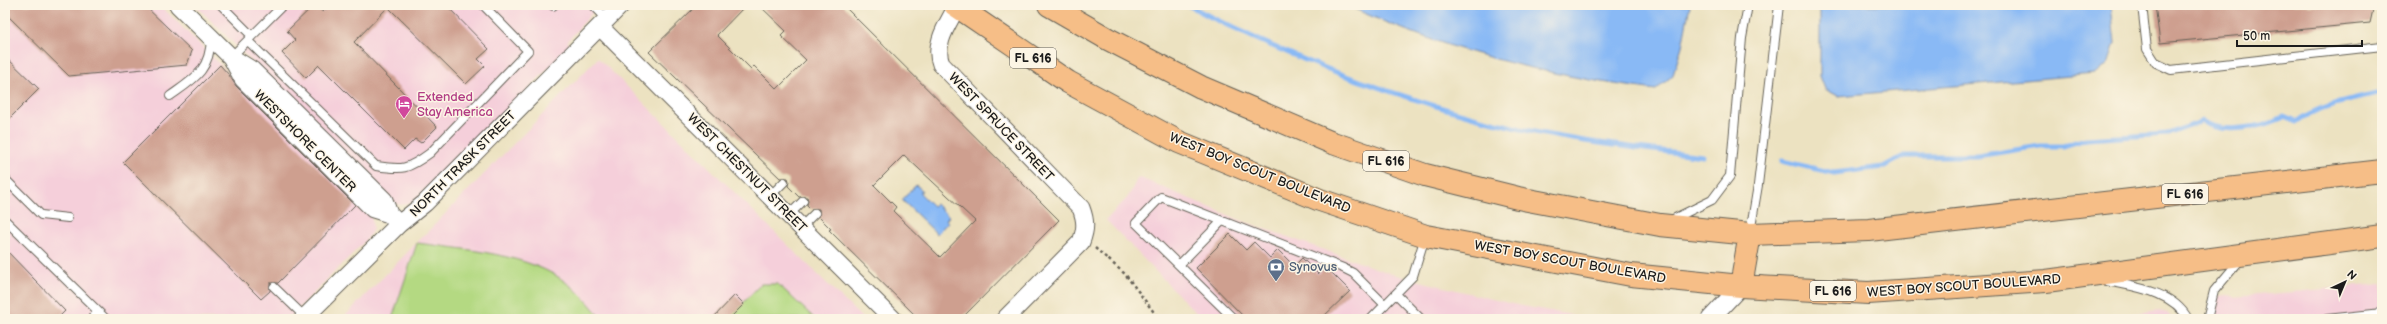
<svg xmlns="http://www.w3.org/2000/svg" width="2387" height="324" font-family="'Balsamiq Sans',sans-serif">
<rect width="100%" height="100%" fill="#fcf5e5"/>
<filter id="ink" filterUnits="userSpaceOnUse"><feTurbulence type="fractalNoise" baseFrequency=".025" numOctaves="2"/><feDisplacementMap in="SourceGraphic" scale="8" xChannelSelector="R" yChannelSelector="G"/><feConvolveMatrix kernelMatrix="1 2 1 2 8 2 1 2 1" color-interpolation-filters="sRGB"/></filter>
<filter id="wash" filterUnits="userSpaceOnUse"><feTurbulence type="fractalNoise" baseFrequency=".012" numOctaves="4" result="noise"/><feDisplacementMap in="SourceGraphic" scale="16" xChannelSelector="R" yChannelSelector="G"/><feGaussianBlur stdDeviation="0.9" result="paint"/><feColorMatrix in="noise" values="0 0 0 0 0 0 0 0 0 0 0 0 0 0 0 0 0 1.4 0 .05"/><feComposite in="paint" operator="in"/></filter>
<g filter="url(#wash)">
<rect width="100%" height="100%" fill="#ece2c1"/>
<path fill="#f5cfda" d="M5,5H160L371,213L373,229L368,238L288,319H5Z
M195,5H599L567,42L571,46L419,198L403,205L395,204Z
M598,58L863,319H342Z
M1138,177L1240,220L1392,274L1512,304L1593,319H1202L1106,220L1128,197Z
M2382,284V319H2211V310L2217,296L2229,295L2235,297Z
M2160,311L2167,313L2173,319H2084Z"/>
<path fill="#b4d982" stroke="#687a4f" d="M417,243C462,249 532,254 568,284C581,293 592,307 602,319H392Z
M761,284H778L815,319H728Z"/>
<path fill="#89b9f5" stroke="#526a88" d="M1346,5H1690L1682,46L1673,75L1656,90C1548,76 1445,51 1346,5Z
M1820,5H2111L2115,43L2108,64L2094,74L1838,96L1825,89L1820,76Z
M916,185L922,190L920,193L933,206L936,204L949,217L946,220L948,222L937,234L902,200Z"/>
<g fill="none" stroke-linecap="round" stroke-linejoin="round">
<path stroke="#89b9f5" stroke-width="5" d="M1188,5C1290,60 1408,102 1521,129C1581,143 1643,148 1703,156
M1782,161L1834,173L1883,167L1904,156H1977L2040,146H2063L2086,139L2168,134L2203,121C2221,136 2265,126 2284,117L2296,122C2320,104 2354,100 2382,93"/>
</g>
<g id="blocks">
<path fill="#ce9f8f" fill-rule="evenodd" d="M5,5H144L192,51L187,65L69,76L5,13Z
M314,5L323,12L330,5H446L489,49L478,59L485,66L466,84L388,7L354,42L437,127L421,143L415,139L404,150L319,65L306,78L282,53L295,40L287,31Z
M697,5H746L717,35L751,69L754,66L777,89L806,60L781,36L786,31L759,5H843L1059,220L961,319H919L829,230L831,229L819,217V209H811L807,205L808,200L807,197H799L788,186L789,181L788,178H780L649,52ZM904,155L975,221L940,257L893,211L896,207L874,185Z
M2155,5H2374L2370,23L2160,43Z
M5,56L39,89L5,123Z
M220,65L229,75L236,86L355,205L278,283H270V291L261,299L123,162Z
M1230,234L1246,250L1254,242L1270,258L1278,250L1294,266L1302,258L1318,274L1326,267L1350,291L1321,319H1246L1196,268Z
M5,249L65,311L57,319H5Z
M735,295L744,304L729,319H712Z"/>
</g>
</g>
<g filter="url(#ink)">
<use href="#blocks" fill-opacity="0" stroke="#656156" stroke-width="1"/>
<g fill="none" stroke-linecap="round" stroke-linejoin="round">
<g stroke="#656156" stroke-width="10">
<path id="lane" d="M221,5L252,36
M593,5L607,19
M2142,5L2147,49L2156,63L2171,70L2382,46
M553,6L554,5
M248,41L376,166C403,170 407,170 430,153L528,51L483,5
M231,57L283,5
M170,96C194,79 210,71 211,38
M5,179L41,215L68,218
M770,196L784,182
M789,215L803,201
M5,220L106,319
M1669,221L1712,200L1730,176L1742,38L1748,5
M801,227L815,213
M1750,233L1758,185L1779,5
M1179,265L1222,221
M2107,281C2135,287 2173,291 2188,319
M274,287L305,317
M1396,294L1421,319
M91,319L98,312
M1234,319L1136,223L1161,197L1343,268L1353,273L1385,305
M1371,319L1413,276L1425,237
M2207,319L2214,291L2240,260
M2327,319L2382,313"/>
</g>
<g stroke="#656156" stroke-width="19">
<path id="street" d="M178,5L231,57L252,70L384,200L389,214
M957,6C948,24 933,44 941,64L1081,208C1086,221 1086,229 1081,242L1005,319
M600,27L893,319
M231,57L243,79L373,209L389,214L395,220
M303,319L399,224L425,203L621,5
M1710,319L1741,286"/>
</g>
<g stroke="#656156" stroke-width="24">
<path id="primary" d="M955,5L1068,82L1179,142L1320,200L1426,236L1631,275L1741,286L1868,293L2046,281L2382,236
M1049,5L1108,39L1201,87L1330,142L1425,175L1518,198L1660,225L1750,234L1869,230L2382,171
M1741,286L1750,234"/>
</g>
<path stroke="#656156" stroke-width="2.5" stroke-dasharray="3 3" stroke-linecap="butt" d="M1095,248L1125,274L1159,319"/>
<use href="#lane" stroke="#fff" stroke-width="8"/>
<use href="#street" stroke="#fff" stroke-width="17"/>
<use href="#primary" stroke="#f6be87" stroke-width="22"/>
</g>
</g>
<defs>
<g id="hotel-pin" transform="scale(0.9)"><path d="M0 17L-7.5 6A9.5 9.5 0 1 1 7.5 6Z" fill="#d1479c" stroke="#fcf5e5"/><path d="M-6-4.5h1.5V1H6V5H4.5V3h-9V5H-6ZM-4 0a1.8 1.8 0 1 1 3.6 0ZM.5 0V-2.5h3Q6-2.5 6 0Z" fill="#fff"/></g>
<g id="bank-pin" transform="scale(0.9)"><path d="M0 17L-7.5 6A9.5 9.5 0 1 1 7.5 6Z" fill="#5c6f8a" stroke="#fcf5e5"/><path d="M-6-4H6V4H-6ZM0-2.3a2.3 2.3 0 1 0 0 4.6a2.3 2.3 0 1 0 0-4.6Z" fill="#fff"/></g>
</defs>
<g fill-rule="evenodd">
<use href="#hotel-pin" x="404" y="104"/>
<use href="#bank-pin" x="1276" y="267"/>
</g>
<g text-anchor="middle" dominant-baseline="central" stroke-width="3" stroke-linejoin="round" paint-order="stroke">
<g fill="#fcf5e5" stroke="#5f5d58" stroke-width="1">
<rect x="1010" y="48" width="46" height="20" rx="3"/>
<rect x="1363" y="151" width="46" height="20" rx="3"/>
<rect x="2162" y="184" width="46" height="20" rx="3"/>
<rect x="1810" y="281" width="46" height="20" rx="3"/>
</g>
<g font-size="12" font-weight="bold" fill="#1c1c1c">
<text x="1033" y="58">FL 616</text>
<text x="1386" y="161">FL 616</text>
<text x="2185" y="194">FL 616</text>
<text x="1833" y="291">FL 616</text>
</g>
<g font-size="13" fill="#b23c85" stroke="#fcf5e5" text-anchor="start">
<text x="417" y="97">Extended<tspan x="417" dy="15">Stay America</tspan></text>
</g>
<g font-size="13" fill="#1c1c1c" stroke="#fcf5e5">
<text transform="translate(1001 127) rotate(46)">WEST SPRUCE STREET</text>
<text transform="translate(305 141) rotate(45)">WESTSHORE CENTER</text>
<text transform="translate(463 164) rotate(-45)">NORTH TRASK STREET</text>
<text transform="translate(747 173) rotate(45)">WEST CHESTNUT STREET</text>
<text transform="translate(1260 173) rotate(22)">WEST BOY SCOUT BOULEVARD</text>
<text transform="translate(1570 262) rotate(10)">WEST BOY SCOUT BOULEVARD</text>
<text transform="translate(1964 286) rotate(-4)">WEST BOY SCOUT BOULEVARD</text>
</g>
<g font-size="13" fill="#4e5e75" stroke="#fcf5e5" text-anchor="start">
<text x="1289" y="267">Synovus</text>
</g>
</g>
<rect width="2387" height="324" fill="none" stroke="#fcf5e5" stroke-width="20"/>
<g transform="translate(2345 282) rotate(44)" stroke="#fcf5e5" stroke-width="3" paint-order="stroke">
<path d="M0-3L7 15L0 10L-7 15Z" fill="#1c1c1c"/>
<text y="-6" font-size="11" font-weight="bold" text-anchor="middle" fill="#1c1c1c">N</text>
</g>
<path d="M2237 40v6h125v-6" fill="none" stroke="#1c1c1c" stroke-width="2"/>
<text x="2243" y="40" font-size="12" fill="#1c1c1c" stroke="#fcf5e5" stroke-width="3" paint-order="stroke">50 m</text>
</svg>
